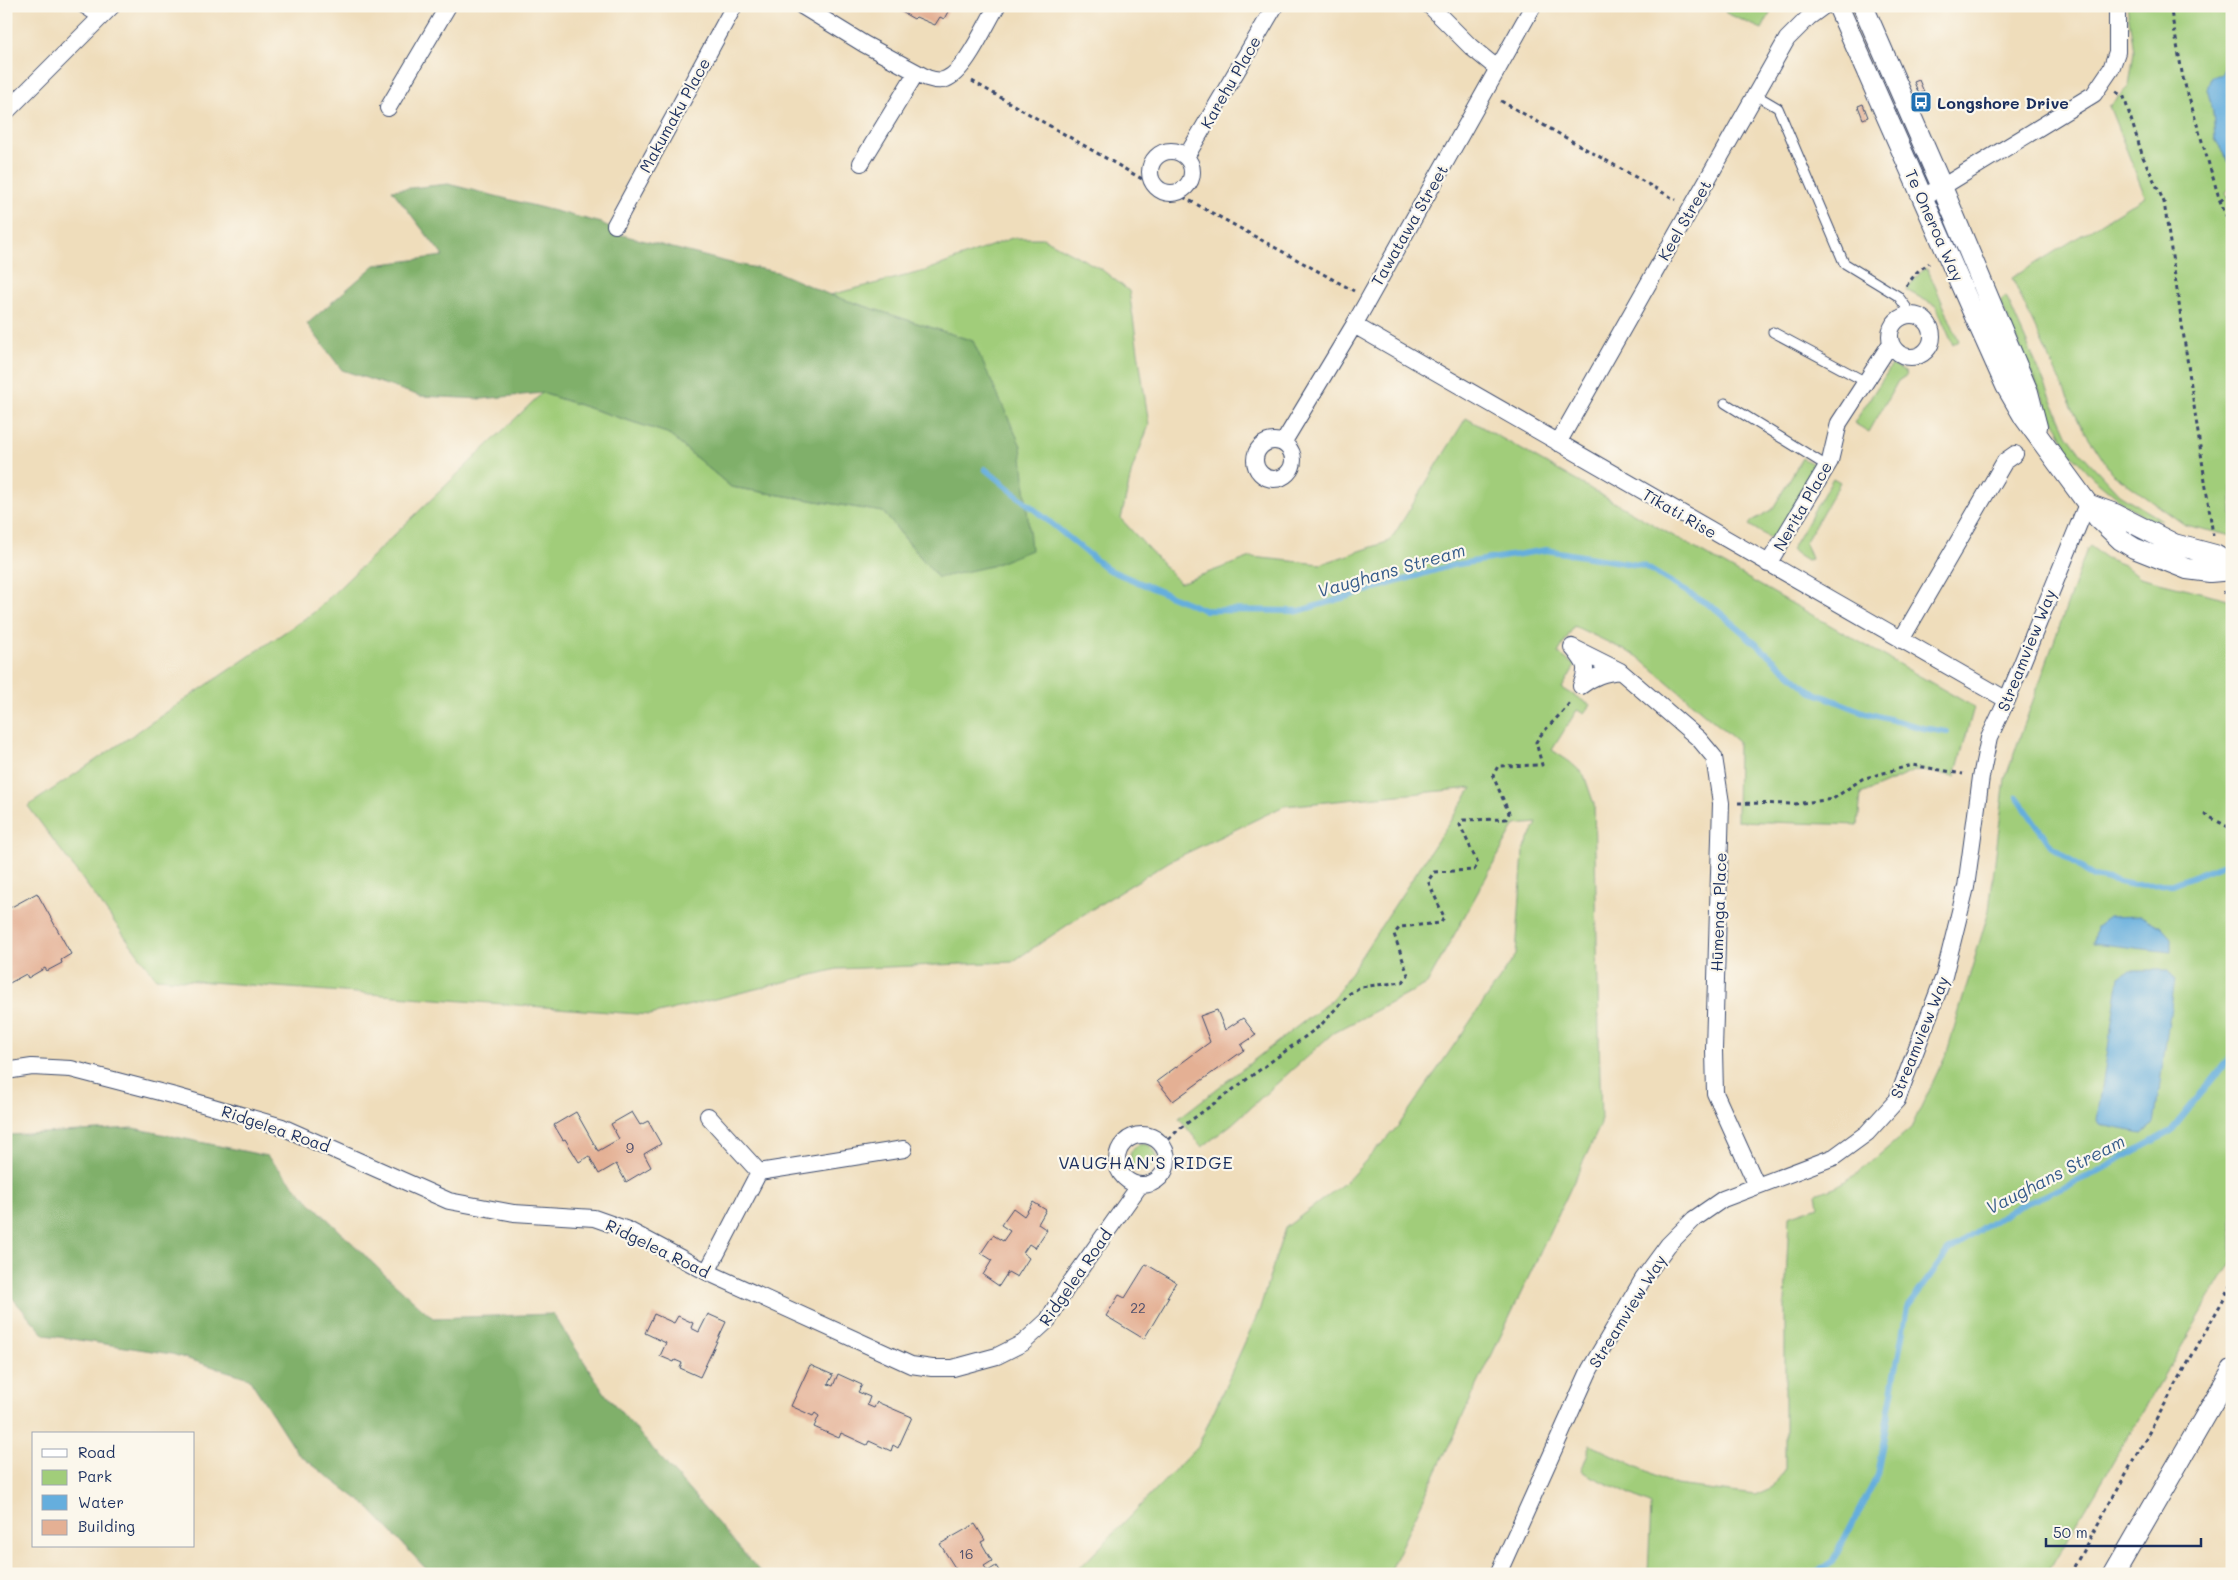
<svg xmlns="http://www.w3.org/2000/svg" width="2238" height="1580" font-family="Mali,sans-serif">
<rect width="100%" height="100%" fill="#fbf7ec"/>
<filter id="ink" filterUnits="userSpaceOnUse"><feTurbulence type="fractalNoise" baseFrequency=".02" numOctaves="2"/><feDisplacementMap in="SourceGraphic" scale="10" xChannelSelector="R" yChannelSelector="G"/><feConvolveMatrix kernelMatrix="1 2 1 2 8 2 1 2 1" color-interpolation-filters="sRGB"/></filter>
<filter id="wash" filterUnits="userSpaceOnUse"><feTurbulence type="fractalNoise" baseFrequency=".0096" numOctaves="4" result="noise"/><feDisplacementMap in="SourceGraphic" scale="20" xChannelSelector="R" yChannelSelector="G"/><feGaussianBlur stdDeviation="1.12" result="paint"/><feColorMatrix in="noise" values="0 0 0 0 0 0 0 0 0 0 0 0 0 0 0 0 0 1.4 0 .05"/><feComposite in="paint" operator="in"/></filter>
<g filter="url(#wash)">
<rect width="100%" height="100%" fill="#efddbb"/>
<path fill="#a1cd7a" stroke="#5e7e6c" d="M1723,6H1774L1762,29L1726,13Z
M2127,6H2232V45L2228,50L2222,74L2207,89L2213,111L2215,139L2232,167V187L2226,192L2232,208V536L2185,525L2111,472L2079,422L2012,278L2145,196L2109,106L2129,86L2134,51Z
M1012,238H1043L1101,269L1129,291L1149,425L1132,470L1121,519L1180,583L1251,557L1321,564L1390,541L1466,418L1974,707L1955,776L1917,770L1861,794L1858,825L1737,821L1738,742L1637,656L1574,626L1558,653L1575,666L1562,688L1590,705L1584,713L1577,710L1552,750L1570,762L1584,775L1594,804L1601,1124L1388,1574H1074L1198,1446L1259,1311L1285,1228L1347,1181L1399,1125L1516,955L1523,852L1537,823L1515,825L1427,984L1333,1033L1232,1124L1202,1147L1179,1118L1333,999L1472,788L1284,806L1170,861L1081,916L1012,962L837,969L650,1015L156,978L28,806L313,613L542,393L667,433L731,487L883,512L938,578L973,341L830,295L925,271Z
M1924,268L1928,270L1959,341L1953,345L1936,306L1906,290Z
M2006,296L2067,434L2080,452L2119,494L2162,520H2149L2126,505L2092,477L2069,451L2039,390L2000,301Z
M1892,365L1905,372L1907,375L1898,381L1869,432L1854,423Z
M1802,458L1819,467L1775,541L1749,525L1752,521L1772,510Z
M1833,478L1840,482L1805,543L1811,559L1807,560L1791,550Z
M2090,546L2106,558L2124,565L2139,577L2232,600V1261L2047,1574H1648L1651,1505L1581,1471L1591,1445L1676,1485L1755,1495L1773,1487L1785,1468V1303L1789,1216L1818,1206L1816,1194L1837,1186L1858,1173L1911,1128L1947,1052L1989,910L2005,779L2087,549Z
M1130 1157a13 13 0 1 1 26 0a13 13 0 1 1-26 0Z"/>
<path fill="#80b06a" stroke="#4e7064" d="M448,184L602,223L622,235L731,263L777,272L830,295L973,341L1021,446L1031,550L991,566L938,578L883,512L731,487L667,433L542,393L482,399L420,396L342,370L307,324L375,265L443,256L392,190Z
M133,1128L267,1156L310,1202L385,1275L433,1318L553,1314L606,1395L762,1574H431L366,1505L298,1454L249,1378L172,1354L45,1335L6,1291V1156L9,1135Z"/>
<path fill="#65aedd" stroke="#406e9e" d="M2232,45V167L2215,139L2213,111L2207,89L2211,77L2222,74L2228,50Z
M2141,916L2161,927L2171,938V952L2093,943L2096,927L2109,917Z
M2130,970H2168L2175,979L2154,1124L2142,1133L2100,1125L2097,1120L2119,977Z"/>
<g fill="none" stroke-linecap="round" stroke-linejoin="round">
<path stroke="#65aedd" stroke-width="6" d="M985,469L1107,569L1204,610L1299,611L1453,565L1546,550L1644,566L1717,610L1810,691L1866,713L1923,728L1947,732
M2017,797L2052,847L2094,877L2134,885L2173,884L2232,861
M1814,1574L1832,1562L1877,1476L1907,1308L1948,1251L2011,1210L2093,1174L2171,1131L2232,1055"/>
</g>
<g id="blocks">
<path fill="#e4b094" d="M903,6H951L944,19L940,17L935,25L916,17L914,19L900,11Z
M1919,80L1924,92L1919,94L1914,82Z
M1863,104L1868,117L1863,119L1858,106Z
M37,893L71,954L61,960L62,963L47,971L45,968L28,978L26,974L6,985V910Z
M1217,1010L1225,1030L1243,1018L1256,1035L1241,1045L1244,1050L1173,1101L1157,1081L1210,1042L1200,1016Z
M576,1112L598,1151L619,1139L611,1124L632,1112L640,1125L648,1121L661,1144L644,1154L651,1167L626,1182L616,1164L599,1174L589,1156L579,1162L565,1139L563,1140L554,1125Z
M1033,1202L1046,1210L1038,1224L1047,1230L1035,1248L1029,1244L1023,1253L1029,1258L1017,1277L1008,1272L999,1286L983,1275L992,1260L981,1253L993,1235L1003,1241L1010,1231L1001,1225L1013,1208L1024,1216Z
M1146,1264L1176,1282L1167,1297H1169L1144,1339L1106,1316L1119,1295L1125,1298Z
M654,1314L674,1323L678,1316L693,1323L691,1328L699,1332L708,1314L726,1322L700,1377L680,1368L682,1363L675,1360L674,1362L660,1356L666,1343L645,1333Z
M810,1365L833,1375L828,1384L833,1386L838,1374L862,1385L858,1392L870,1397L867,1405L874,1408L877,1402L912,1417L898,1448L893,1445L891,1451L869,1441L867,1445L841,1433L839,1438L814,1427L819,1416L815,1413L813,1416L791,1406Z
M975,1524L985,1540L981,1542L992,1561L984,1566L988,1571L996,1566L1001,1574H959L940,1544Z"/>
</g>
</g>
<g filter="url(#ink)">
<use href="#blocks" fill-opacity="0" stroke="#3b496c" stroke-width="1"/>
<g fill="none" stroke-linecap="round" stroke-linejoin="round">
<g stroke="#3b496c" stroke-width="11">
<path id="service" d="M79,6L99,19
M1756,95L1778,108L1844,263L1898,296L1912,315
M1773,332L1866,382
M1725,403L1827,466"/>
</g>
<g stroke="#3b496c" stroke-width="18">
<path id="minor" d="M802,6L864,44L927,78C933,80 940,82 946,79C965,72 986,24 997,6
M1430,6L1471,47L1498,69
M388,108L448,6
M6,112L112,6
M1150 172a21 21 0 1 1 42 0a21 21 0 1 1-42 0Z
M1186,157L1275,6
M861,163L916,73
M1922,197L1942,187L2094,94L2111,69L2117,52V6
M615,225L734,6
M1890 336a21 21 0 1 1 42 0a21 21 0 1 1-42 0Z
M1354,325L2007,700
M1255 460a19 19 0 1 1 38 0a19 19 0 1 1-38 0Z
M1283,443L1354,325L1533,6
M1558,443L1787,39L1809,17L1824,6
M1768,564L1830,461L1839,423L1891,343
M1901,640L2005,461L2015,454
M1620,671C1604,673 1594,676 1581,686C1589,666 1585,663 1572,647L1620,671L1699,739L1714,757L1721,803L1714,1050L1715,1093L1757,1186
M6,1071L32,1067L71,1069L175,1096L282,1127L449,1201L514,1213L594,1218L628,1230L707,1272L911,1365L932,1368H953L997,1356L1023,1343L1048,1320L1066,1289L1140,1185
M708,1116L759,1172L904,1149
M1117 1160a25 25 0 1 1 50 0a25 25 0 1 1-50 0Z
M707,1272L759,1172
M1498,1574L1590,1369L1643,1279L1668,1245L1694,1219L1723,1199L1834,1157L1867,1133L1897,1100L1944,976L1966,887L1981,777L1989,738L2007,700L2087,504"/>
</g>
<g stroke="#3b496c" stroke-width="22">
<path id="tertiary" d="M1838,6L1976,319L2006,386L2024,417L2098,518L2121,540L2134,548L2187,569L2210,572L2232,570
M1863,6L1942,187L2028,392L2037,427
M2087,504L2115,514L2174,544L2215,555L2232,565
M2114,1574L2232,1370"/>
</g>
<path stroke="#3b496c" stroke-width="3" stroke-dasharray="4 4" stroke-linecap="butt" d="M2170,6L2183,78L2220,201L2232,230
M972,81L1156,187
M2116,92L2124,97L2143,157L2164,202L2213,535
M1501,101L1676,200
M1176,193L1354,291
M2220,201L2232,192
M1906,286L1917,272L1929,263
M2223,592L2232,594
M1738,803L1795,804L1833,799L1862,779L1912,765L1963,774
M2204,814L2232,829
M1163,1145L1179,1129L1321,1025L1349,994L1360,987L1403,982L1408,975L1394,934L1400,927L1441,923L1444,917L1428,881L1434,872L1474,870L1478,864L1460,825L1463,820L1506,819L1509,813L1493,776L1498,766L1542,765L1536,742C1546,726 1561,716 1571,701
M2070,1574L2232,1284"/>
<use href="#service" stroke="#fff" stroke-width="9"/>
<use href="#minor" stroke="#fff" stroke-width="16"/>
<use href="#tertiary" stroke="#fff" stroke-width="20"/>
</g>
</g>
<defs>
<g id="bus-square" transform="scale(1.125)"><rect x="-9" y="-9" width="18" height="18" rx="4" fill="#1f6fb2" stroke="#fbf7ec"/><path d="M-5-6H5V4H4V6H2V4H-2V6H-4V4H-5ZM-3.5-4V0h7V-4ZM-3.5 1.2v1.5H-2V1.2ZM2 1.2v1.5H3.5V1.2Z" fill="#fff"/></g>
</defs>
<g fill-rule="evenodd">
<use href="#bus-square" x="1921" y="102"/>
</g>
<g text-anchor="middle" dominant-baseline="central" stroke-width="4.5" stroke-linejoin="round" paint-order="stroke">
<g font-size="14" fill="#4d4f6c">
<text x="630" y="1147">9</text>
<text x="1138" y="1307">22</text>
<text x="966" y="1553">16</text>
</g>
<g font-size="16" fill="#1b2f5e" stroke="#fbf7ec">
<text transform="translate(1230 82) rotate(-60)">Karehu Place</text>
<text transform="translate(674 115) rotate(-61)">Makumaku Place</text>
<text transform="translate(1684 220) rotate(-60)">Keel Street</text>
<text transform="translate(1409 225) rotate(-60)">Tawatawa Street</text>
<text transform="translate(1935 225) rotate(66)">Te Oneroa Way</text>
<text transform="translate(1802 506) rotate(-60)">Nerita Place</text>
<text transform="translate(1680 513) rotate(30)">Tīkati Rise</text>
<text transform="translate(2026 650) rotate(-68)">Streamview Way</text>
<text transform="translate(1718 912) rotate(-88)">Hūmenga Place</text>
<text transform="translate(1919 1037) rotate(-68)">Streamview Way</text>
<text transform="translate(276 1128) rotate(19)">Ridgelea Road</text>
<text transform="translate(658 1248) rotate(26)">Ridgelea Road</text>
<text transform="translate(1075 1277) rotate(-55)">Ridgelea Road</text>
<text transform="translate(1627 1311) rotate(-58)">Streamview Way</text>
</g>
<g font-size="16" font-weight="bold" fill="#1b2f5e" stroke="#fbf7ec" text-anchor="start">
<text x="1937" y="102">Longshore Drive</text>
</g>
<g font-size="18" font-style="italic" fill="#355b8a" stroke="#fbf7ec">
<text transform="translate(1391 570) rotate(-16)">Vaughans Stream</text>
<text transform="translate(2055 1174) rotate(-27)">Vaughans Stream</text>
</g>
<g font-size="18" letter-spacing="1" fill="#1b2f5e" stroke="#fbf7ec">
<text x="1146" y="1162">VAUGHAN'S RIDGE</text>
</g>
</g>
<rect width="2238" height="1580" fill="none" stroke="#fbf7ec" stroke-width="25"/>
<rect x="32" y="1432" width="162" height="115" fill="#fbf7ec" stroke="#a1a7b3"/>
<rect x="42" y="1449" width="25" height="8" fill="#ffffff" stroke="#a1a7b3"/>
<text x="78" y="1458" font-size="15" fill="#1b2f5e">Road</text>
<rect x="42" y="1470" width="25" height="15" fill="#a1cd7a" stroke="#a1a7b3"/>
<text x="78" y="1482" font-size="15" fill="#1b2f5e">Park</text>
<rect x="42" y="1495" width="25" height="15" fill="#65aedd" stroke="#a1a7b3"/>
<text x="78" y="1508" font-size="15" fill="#1b2f5e">Water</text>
<rect x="42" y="1520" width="25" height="15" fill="#e4b094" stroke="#a1a7b3"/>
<text x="78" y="1532" font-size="15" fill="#1b2f5e">Building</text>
<path d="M2046 1538v8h155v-8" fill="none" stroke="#1b2f5e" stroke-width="2.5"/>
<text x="2053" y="1538" font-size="15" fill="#1b2f5e" stroke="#fbf7ec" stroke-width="4" paint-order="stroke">50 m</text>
</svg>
